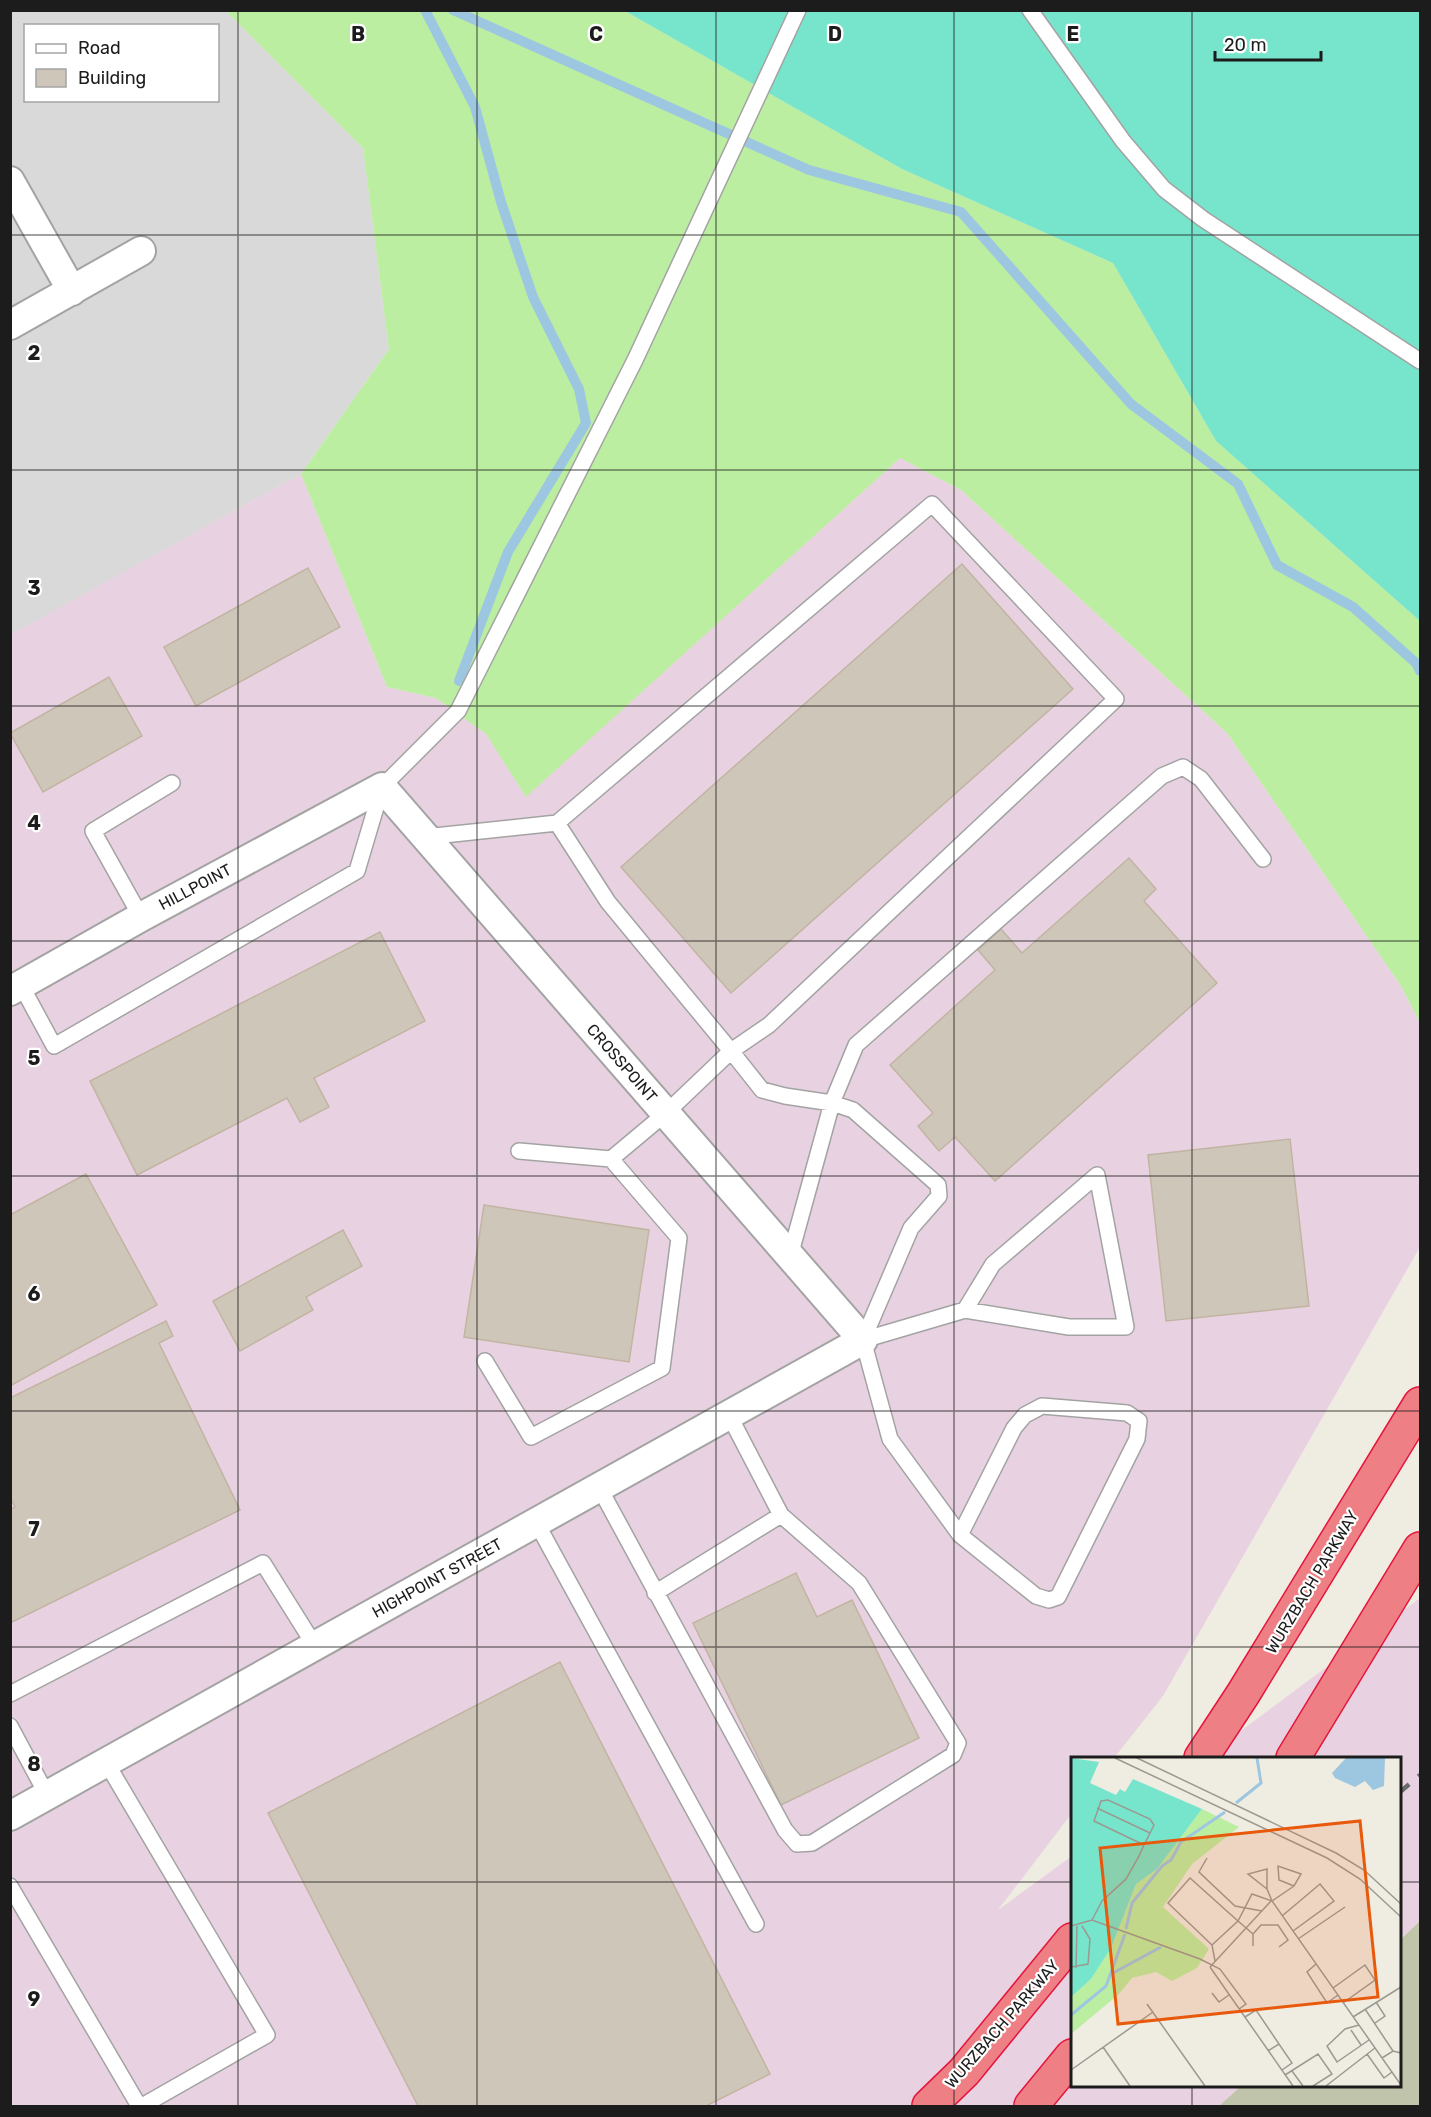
<svg xmlns="http://www.w3.org/2000/svg" width="1431" height="2117" font-family="Rubik,sans-serif">
<rect width="100%" height="100%" fill="#efece1"/>
<path fill="#dad9d9" fill-rule="evenodd" d="M11,11H226L363,148L389,349L301,474L11,635ZM26,26H218V100H26Z"/>
<path fill="#e8d2e1" d="M900,458L961,490L1227,733L1401,986L1420,1023V1247L1163,1696L1114,1758H1072V1813L998,1910L1072,1856V2086H1241L1219,2106H11L10,635L301,474L387,687L436,698L486,734L526,796Z
M1420,1598V1921L1400,1940V1758H1204Z"/>
<path fill="#c0c4ab" d="M1420,1921V2106H1219L1241,2086H1400V1940Z"/>
<path fill="#bceea1" d="M226,11H625L902,169L1113,263L1216,441L1420,621V1023L1401,986L1227,733L961,490L900,458L526,797L486,734L436,698L387,687L301,474L389,349L363,148Z"/>
<path fill="#77e5cb" d="M625,11H1420V621L1216,441L1113,263L902,169Z"/>
<g fill="none" stroke-linecap="round" stroke-linejoin="round">
<path stroke="#9dc7e1" stroke-width="10" d="M425,10L475,107L501,202L533,297L579,389L586,423L508,552L459,681
M453,10L809,170L961,212L1131,404L1238,484L1277,565L1353,607L1416,663L1420,671"/>
</g>
<path fill="#cfc6ba" stroke="#c1b4a2" stroke-width="1.5" d="M962,564L1073,689L731,993L621,867Z
M308,568L340,627L196,706L164,647Z
M109,677L142,736L43,792L10,733Z
M1129,858L1156,889L1144,901L1217,983L995,1181L955,1137L939,1151L918,1126L933,1113L890,1065L995,970L978,950L1001,929L1022,953Z
M380,932L425,1021L314,1078L329,1107L300,1122L287,1098L137,1175L90,1081Z
M1290,1139L1309,1306L1166,1321L1148,1155Z
M86,1174L157,1305L10,1386V1215Z
M484,1205L649,1230L629,1362L464,1337Z
M343,1230L362,1266L306,1297L313,1310L240,1351L213,1301Z
M166,1321L173,1336L159,1343L240,1510L10,1623V1510L15,1507L10,1497V1398Z
M796,1573L817,1617L852,1600L919,1738L781,1805L693,1623Z
M560,1662L770,2074L706,2106H418L268,1813Z"/>
<g fill="none" stroke-linecap="round" stroke-linejoin="round">
<g stroke="#a3a3a3" stroke-width="18">
<path id="lane" d="M1030,10L1123,141L1164,189L1203,219L1420,361
M557,823L932,504L1116,699L769,1025L731,1051L762,1090L785,1096L832,1103L853,1110L938,1185L939,1196L911,1228L863,1340L890,1439L960,1535L1036,1596L1049,1600L1058,1597L1137,1439L1139,1421L1127,1413L1042,1406L1025,1415L1014,1428L960,1535
M425,837L557,823L608,902L731,1051L666,1113L611,1159L519,1151
M141,917L93,831L172,783
M21,985L54,1046L357,871L382,787L458,711L635,360L798,10
M790,1256L832,1103L856,1045L1162,776L1183,767L1201,779L1263,859
M863,1340L965,1310L1069,1327H1126L1097,1175L993,1264L965,1310
M485,1361L531,1437L662,1368L679,1238L611,1159
M599,1487L785,1830L797,1844L812,1843L953,1755L958,1743L859,1583L781,1515L729,1415
M536,1522L756,1924
M655,1593L781,1515
M10,1694L263,1563L315,1646
M10,1726L47,1795
M106,1762L267,2035L142,2106
M10,1886L139,2106"/>
</g>
<g stroke="#a3a3a3" stroke-width="32">
<path id="street" d="M10,181L72,291
M10,325L141,251
M10,991L141,917L382,787L863,1340L10,1816"/>
</g>
<g stroke="#e5153d" stroke-width="36">
<path id="highway" d="M1201,1758L1243,1694L1420,1404
M1293,1758L1420,1549
M929,2106L964,2072L1072,1940
M1031,2106L1072,2056"/>
</g>
<use href="#lane" stroke="#fff" stroke-width="15"/>
<use href="#street" stroke="#fff" stroke-width="28"/>
<use href="#highway" stroke="#ee8085" stroke-width="33"/>
<path stroke="#6a6a6a" stroke-width="4.5" stroke-dasharray="12 12" stroke-linecap="butt" d="M1400,1792L1420,1775"/>
</g>
<path fill="none" stroke="#1c1c1c" stroke-width="1.5" stroke-opacity="0.55" d="M238,10V2106M477,10V2106M716,10V2106M954,10V2106M1192,10V1758M10,235H1420M10,470H1420M10,706H1420M10,941H1420M10,1176H1420M10,1411H1420M10,1647H1420M10,1882H1072M1400,1882H1420M1192,2086V2106"/>
<g text-anchor="middle" dominant-baseline="central" stroke-width="4.5" stroke-linejoin="round" paint-order="stroke">
<g font-size="16" fill="#1c1c1c" stroke="#fff">
<text transform="translate(195 887) rotate(-28)">HILLPOINT</text>
<text transform="translate(622 1063) rotate(49)">CROSSPOINT</text>
<text transform="translate(437 1578) rotate(-29)">HIGHPOINT STREET</text>
<text transform="translate(1312 1582) rotate(-59)">WURZBACH PARKWAY</text>
<text transform="translate(1002 2024) rotate(-49)">WURZBACH PARKWAY</text>
</g>
</g>
<g transform="translate(1071 1757)">
<rect width="330" height="330" fill="#efece1"/>
<path d="M131,52L168,70L121,107L92,150L138,192L126,211L101,224L85,215L61,221L47,238L0,277V240L20,222L40,191L65,127L86,112Z" fill="#bceea1"/>
<path d="M0,1L28,5L19,26L45,38L49,32L54,35L62,22L131,52L86,112L65,127L40,191L20,222L0,240Z" fill="#77e5cb"/>
<path d="M275,1H314L313,29L302,33L294,24L284,30L264,21L261,16Z" fill="#9dc7e1"/>
<path fill="none" stroke="#9dc7e1" stroke-width="3" d="M165,46L190,26L186,1M55,172L61,146L91,109L100,103L110,85L154,55M42,216L90,190M0,258L35,229L54,177"/>
<path fill="none" stroke="#9b9992" stroke-width="1.5" d="M44,1L256,101L289,122L330,160M66,1L265,96L293,113L330,147M26,51L79,76M136,101L128,115L164,149L191,154M196,132L177,117L196,112V132L201,144L330,328M211,159L249,127L263,144L222,174M21,163L31,144L55,122L68,99L73,88L83,68L79,62L37,43L30,44L23,64L73,88M0,169L21,163L129,202L149,212L175,247L168,252M182,177L190,168H207L217,183L208,190M227,182L274,150M141,188L97,146L119,121L167,164L181,137L201,144L223,129L230,117L207,109L208,123L223,129M144,204L141,188L167,164L182,177V189M245,207L236,215L256,246L267,238M0,210L17,207L19,182L11,169M139,210L222,329M139,210L200,144M5,211L6,169M262,231L294,208L304,223L272,246M141,236L148,245L158,238M76,247L134,329M294,252L322,294M174,260L185,253L208,287M282,260L330,230M304,266L314,259L305,245M288,268L274,272L256,289L266,305L298,283M280,273L290,288M32,290L59,329M197,294L208,287L221,306L211,313M296,297L313,321L321,315M311,301L322,294L330,296M0,313L82,255M221,314L232,329M214,318L247,297L261,317L242,329M255,329L304,291"/>
<path fill="#e8590c" fill-opacity="0.15" stroke="#e8590c" stroke-width="3" d="M289,64L307,240L47,267L29,91Z"/>
<rect width="330" height="330" fill="none" stroke="#1c1c1c" stroke-width="3"/>
</g>
<g font-size="20" text-anchor="middle" font-weight="bold" fill="#1c1c1c" stroke="#fff" stroke-width="4.5" stroke-linejoin="round" paint-order="stroke">
<text x="358" y="41">B</text>
<text x="596" y="41">C</text>
<text x="835" y="41">D</text>
<text x="1073" y="41">E</text>
<text x="34" y="360">2</text>
<text x="34" y="595">3</text>
<text x="34" y="830">4</text>
<text x="34" y="1065">5</text>
<text x="34" y="1301">6</text>
<text x="34" y="1536">7</text>
<text x="34" y="1771">8</text>
<text x="34" y="2006">9</text>
</g>
<rect width="1431" height="2117" fill="none" stroke="#1c1c1c" stroke-width="24"/>
<rect x="24" y="24" width="195" height="78" fill="#ffffff" stroke="#a4a4a4" stroke-width="1.5"/>
<rect x="36" y="44" width="30" height="9" fill="#ffffff" stroke="#a4a4a4" stroke-width="1.5"/>
<text x="78" y="54" font-size="18" fill="#1c1c1c">Road</text>
<rect x="36" y="69" width="30" height="18" fill="#cfc6ba" stroke="#a4a4a4" stroke-width="1.5"/>
<text x="78" y="84" font-size="18" fill="#1c1c1c">Building</text>
<path d="M1215 51v9h106v-9" fill="none" stroke="#1c1c1c" stroke-width="3"/>
<text x="1224" y="51" font-size="18" fill="#1c1c1c" stroke="#ffffff" stroke-width="4.5" paint-order="stroke">20 m</text>
</svg>
